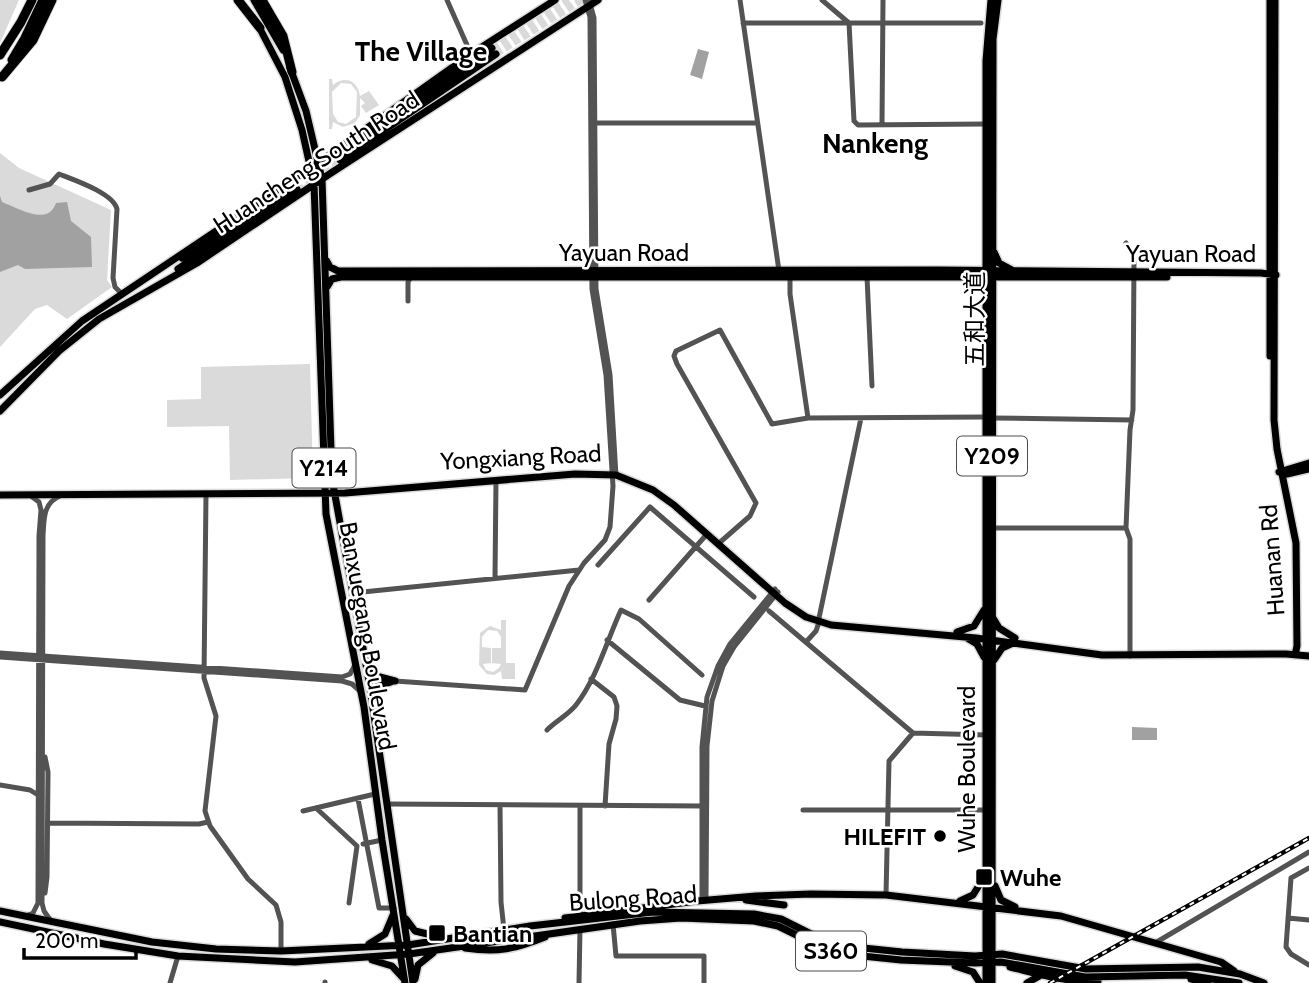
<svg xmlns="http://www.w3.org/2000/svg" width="1309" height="983" font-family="Cabin,'Noto Sans SC',sans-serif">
<rect width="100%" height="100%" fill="#fff"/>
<path fill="#dadada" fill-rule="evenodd" d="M0,0H19L0,43Z
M329,79H332L333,85C345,75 358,81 360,96L369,91L379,105L366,113L361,106L365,103L360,98V115L355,123L343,127L333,122L332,129H329ZM341,83L351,84L357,92L356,117L346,124L338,122L333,114L332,92Z
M0,153L19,168L111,210L107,280L112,287L67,319L47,305L35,309L0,347Z
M310,364L313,478L230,480L229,426L167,427V400L201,399V367Z
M501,620H506V663H515V679H502L501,671L494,675L487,674L479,665L480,633L490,626L501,630ZM488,630L497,631L501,637V648H492V663L501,664L499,668L493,672L486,670L483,664L491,663V648L482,647V637Z"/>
<path fill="#a1a1a1" d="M698,49L709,52L702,79L690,75Z
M0,196L2,202C18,208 48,227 56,203L67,202L71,221L91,237L92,267L25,269L18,265L0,272Z
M1132,727L1157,728V740H1132Z"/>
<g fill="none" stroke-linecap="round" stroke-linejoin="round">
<path stroke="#d9d9d9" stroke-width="7" stroke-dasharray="7 3.5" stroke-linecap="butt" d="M492,48L569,0
M496,54L582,0
M293,184L337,155
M297,189L340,160"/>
<g stroke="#dbdbdb" stroke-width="10">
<path id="major" d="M254,0L283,50
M1275,0L1274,420L1277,449L1296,543L1297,646L1295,655
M258,25L285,77L302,130L314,184L326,514L364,707L382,840L405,983
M290,68L306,111L322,179L332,479L369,681L413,983
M363,137L492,48
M340,160L496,54
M994,252L999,263L1012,270
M182,258L240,221
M326,260L330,267L338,271L939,270L1261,273L1276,275
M178,269L297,189
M327,287L332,279L341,277H1167
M1270,356V0
M0,395L82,321L319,162L471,54L555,0
M0,411L59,351L99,319L197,263L331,173L598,0
M1279,472L1309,463
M1287,474L1309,469
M0,495L345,493L575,474L616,475L653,490L674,505L785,603L806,617L831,625L976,638L1102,655L1286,654L1309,656
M993,618L999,628L1015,638
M957,632L974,626L984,610
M967,638L977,644L984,657
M994,660L1002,648L1013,643
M368,664L376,676L395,681
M374,698L378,686L391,682
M995,886L1001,900L1015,907
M746,900L784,905
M960,901L973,895L983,879
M0,911L152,942L216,949L281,951L408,945L530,926L653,912L754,914L781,919L825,941L844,946L902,952L975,956L1002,954L1086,969L1198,967L1240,974L1264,983
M565,918L697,901L756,896L811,894L886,895L1061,916L1221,962L1234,971
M406,919L415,931L440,937
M0,922L104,944L178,956L295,962L409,954L640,921L681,918L754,921L778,926L827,950L843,954L901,960L975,963L1001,962L1085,977L1185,975L1239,983
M369,944L385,934L393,915
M465,948C498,953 515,949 545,937
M372,960L392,966L403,978
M955,966L973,972L980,983
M1010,967C1039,974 1068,983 1098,981
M415,979L418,965L433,953
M1191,979L1208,983
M986,983V61L991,0
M992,983L993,39L998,0
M1027,983L1041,975"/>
</g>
<g stroke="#dbdbdb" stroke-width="11">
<path id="highway" d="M238,0L260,28
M262,0L283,36L292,72
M0,55L21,22L32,0
M12,60L25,38L43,0
M2,77L33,40L52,0"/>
</g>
<path stroke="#535353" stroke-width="5" d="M447,0L471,54
M589,0L594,18L596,289L610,375L616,476
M740,0L779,271
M822,0L849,23L854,121L858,125L986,124
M743,23H981
M595,123H756
M882,124L883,0
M29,190L50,184L59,174C74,180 113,193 117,209L113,278L115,287L121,293
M1126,243L1131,250L1134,259L1133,410L1130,430L1126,528L1130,539V656
M790,276V294L808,418
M867,277L872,386
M408,301V282L411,277
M992,418L1132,420
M206,494L204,678L216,716L205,811L210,826L248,879L276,905L281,922V951
M992,528H1126
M718,544L750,516L756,503L677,364L674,356L676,351L720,330L772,424L808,418L985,417
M598,565L650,507L754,597
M495,578L496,480
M353,593L579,570
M649,600L707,534
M769,611L913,733L987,735
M819,618L861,418
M607,640L680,700L705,706
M806,642L816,631L819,622
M0,653L342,677L350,674L355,665
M0,657L342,681L352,684L360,691
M591,679L614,697L617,706L616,719L609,744L605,806
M395,681L525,690L569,586L584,563L605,540L610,527L613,486L606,375L592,289L590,17L585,0
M547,730C556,721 568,715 576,705C597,678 607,640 621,610L639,619L702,675
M0,785L30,790L38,795
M358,799L379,908H394
M387,804L703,806
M500,805L501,902L504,930
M580,807V915
M316,808L357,846L349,903
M803,810H988
M303,811L375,794
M48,823L199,824L208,822
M363,844L382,840
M1309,868L1291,878L1286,947L1291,954L1309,965
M45,893L47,877L48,772L45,757
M886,895L889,761L913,733
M706,900L707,746L712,701L723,666L734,647L778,592
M702,901V747L707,697L718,666L730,644L775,589
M26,916L33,913L38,903L39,536L41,510L39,502L31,496
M1288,918L1309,920
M51,921L44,911L42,903L43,536C44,519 43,503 60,496
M613,924L616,956H704V983
M1155,943L1309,852
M325,982V983
M170,983L178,956
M579,983L580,929"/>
<use href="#major" stroke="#000" stroke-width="7"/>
<use href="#highway" stroke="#000" stroke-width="9"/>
<g stroke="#000" stroke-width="4.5">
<path id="rail" d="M1050,983L1309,838"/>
</g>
<use href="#rail" stroke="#fff" stroke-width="2" stroke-dasharray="5" stroke-linecap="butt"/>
</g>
<g fill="#000" stroke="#fff" stroke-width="2.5">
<circle cx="940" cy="836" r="7"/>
<rect x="975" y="868" width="18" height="18" rx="3.5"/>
<rect x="428" y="924" width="18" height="18" rx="3.5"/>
</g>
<g text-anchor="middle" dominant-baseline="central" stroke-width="5" stroke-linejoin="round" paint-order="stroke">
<g fill="#fff" stroke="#4c4c4c" stroke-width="2">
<rect x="957" y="436.5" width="70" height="39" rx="5"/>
<rect x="292.5" y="448.5" width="63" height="39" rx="5"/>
<rect x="796" y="931.5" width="70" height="39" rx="5"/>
</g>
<g font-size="23" font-weight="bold" fill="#000">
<text x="992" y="456">Y209</text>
<text x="324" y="468">Y214</text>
<text x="831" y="951">S360</text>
</g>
<g font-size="24" fill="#000" stroke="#fff">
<text transform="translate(316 162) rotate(-33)">Huancheng South Road</text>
<text x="624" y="252">Yayuan Road</text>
<text x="1191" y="253">Yayuan Road</text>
<text transform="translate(974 319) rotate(-90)">五和大道</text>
<text transform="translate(521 457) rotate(-3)">Yongxiang Road</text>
<text transform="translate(1272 560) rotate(-94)">Huanan Rd</text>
<text transform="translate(368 636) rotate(80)">Banxuegang Boulevard</text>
<text transform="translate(966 769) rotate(-90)">Wuhe Boulevard</text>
<text transform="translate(633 898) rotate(-4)">Bulong Road</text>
</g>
<g font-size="24" font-weight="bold" fill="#000" stroke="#fff" text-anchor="start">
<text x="926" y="836" text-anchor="end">HILEFIT</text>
<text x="1000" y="877">Wuhe</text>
<text x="453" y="933">Bantian</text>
</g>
<g font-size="28" font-weight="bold" fill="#000" stroke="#fff">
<text x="421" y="51">The Village</text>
<text x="875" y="143">Nankeng</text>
</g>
</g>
<path d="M24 948v10h112v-10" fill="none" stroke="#000000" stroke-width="3.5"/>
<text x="35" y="948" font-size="21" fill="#000000" stroke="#ffffff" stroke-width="5" paint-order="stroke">200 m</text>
</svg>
